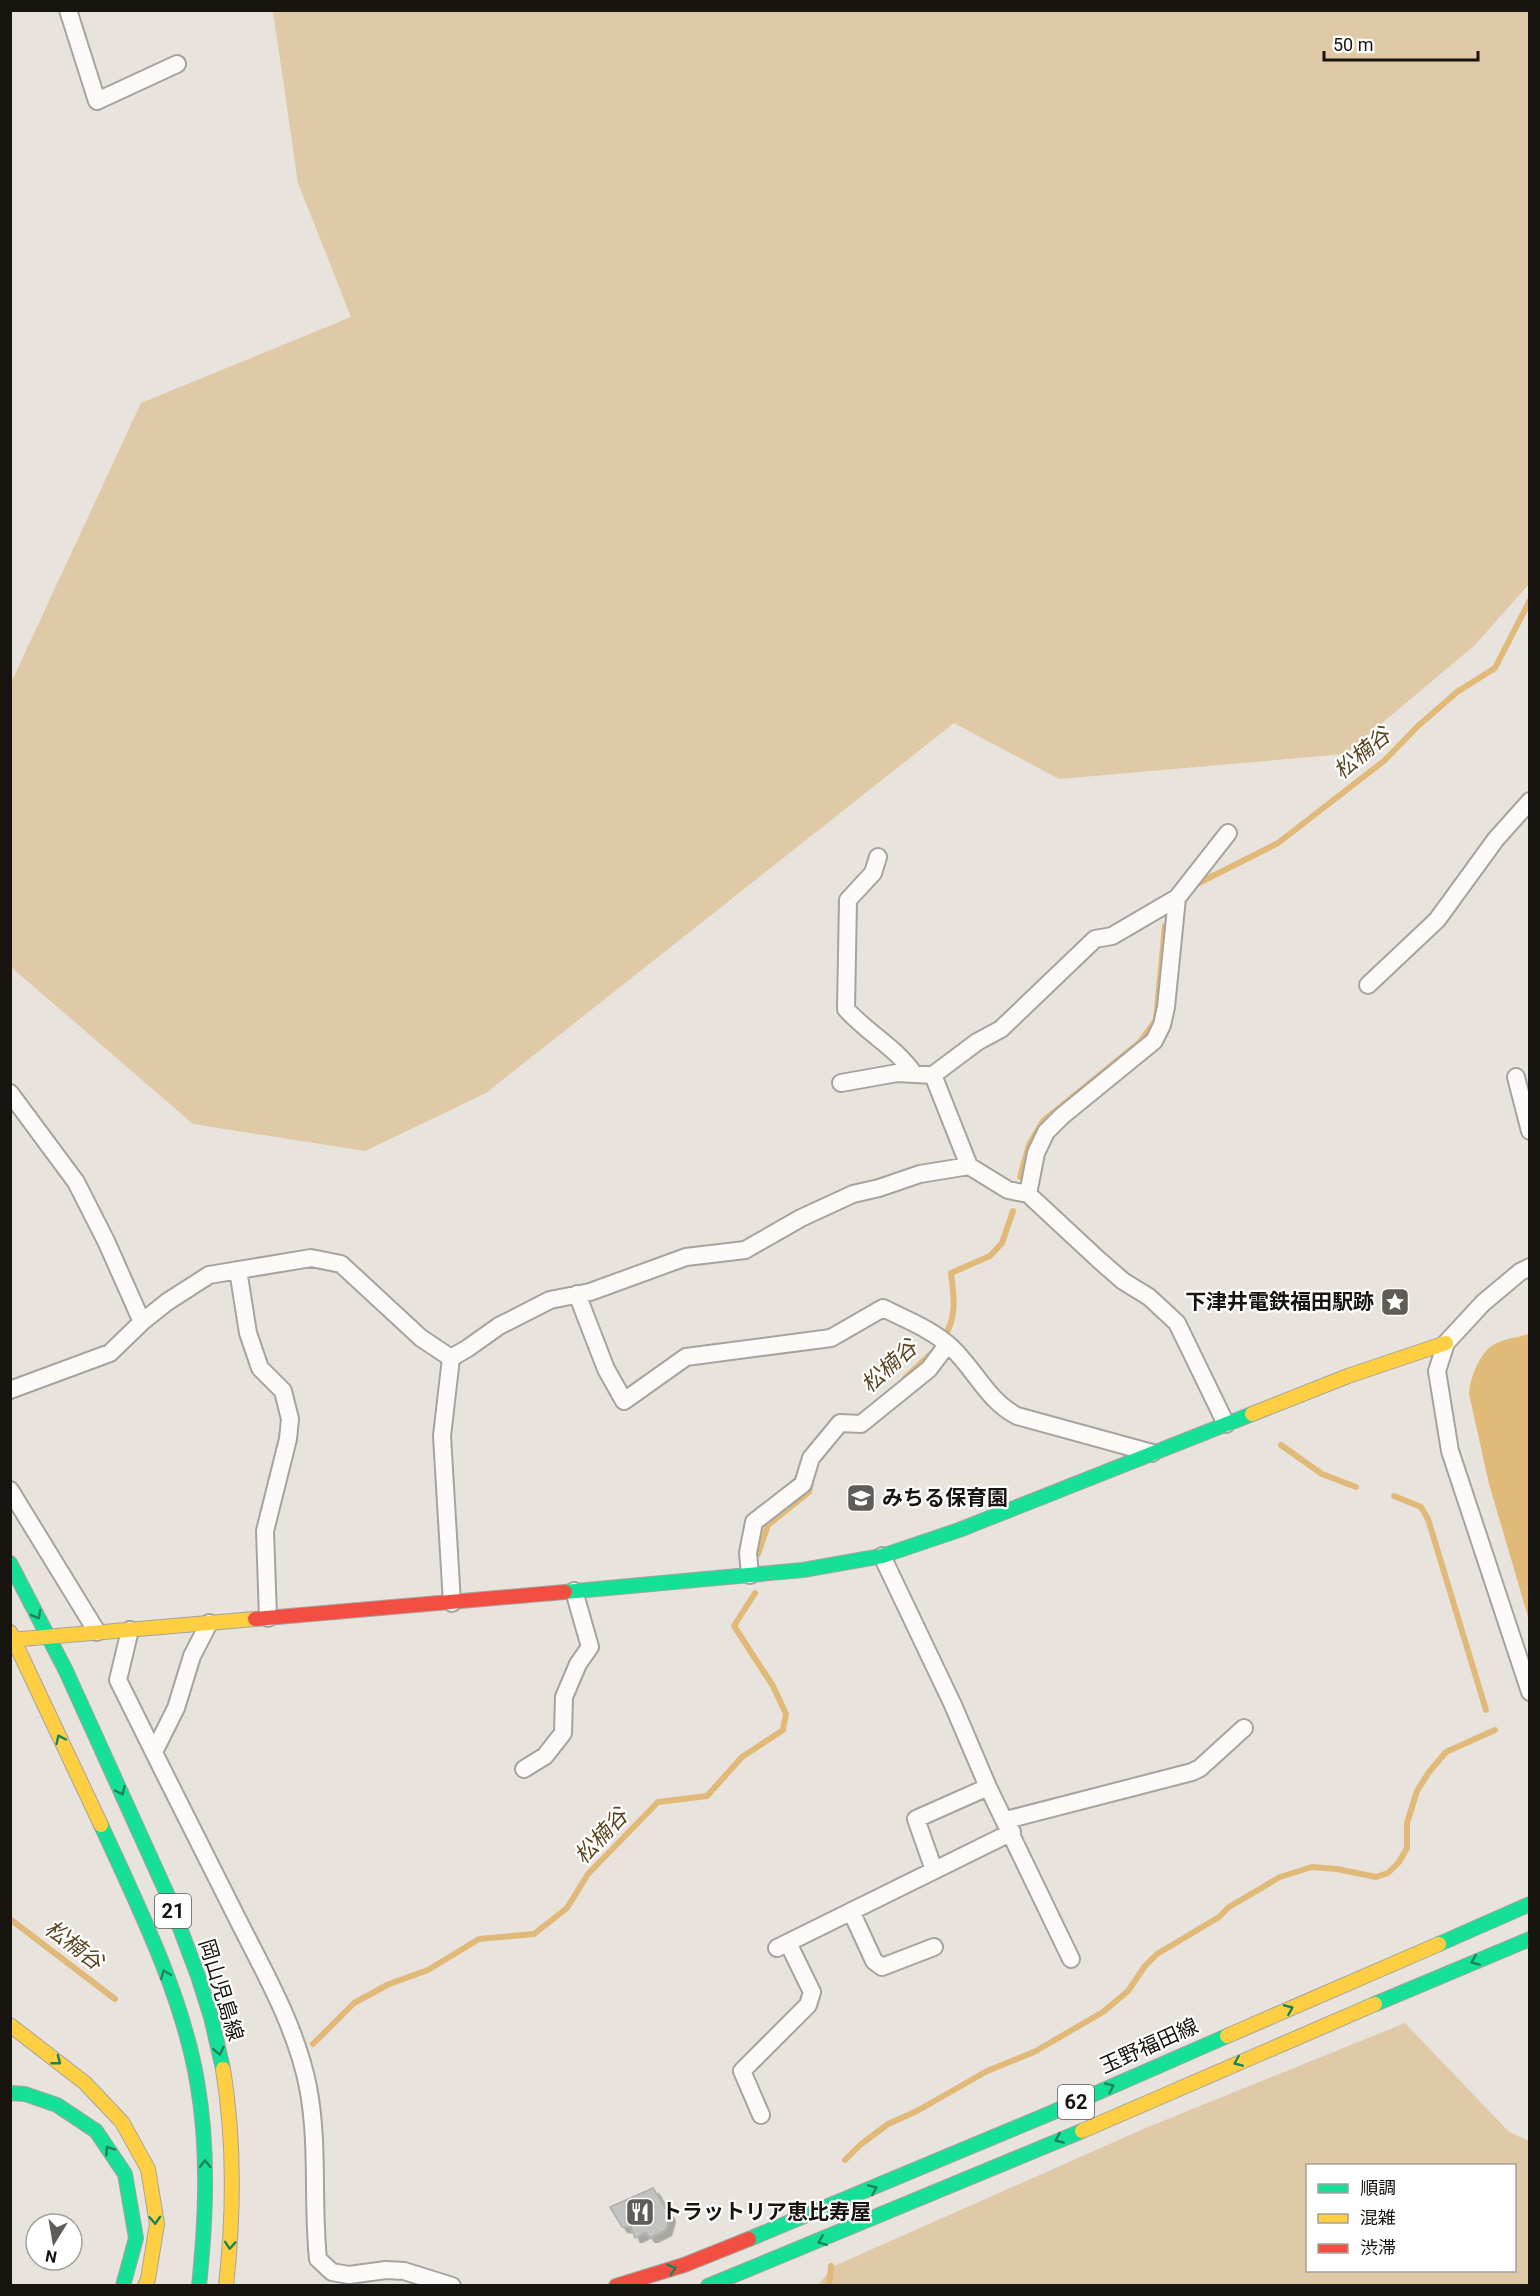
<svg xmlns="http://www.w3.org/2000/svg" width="1540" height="2296" font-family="Roboto,'Noto Sans JP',sans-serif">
<defs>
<filter id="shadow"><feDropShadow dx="5.5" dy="5.5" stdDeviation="0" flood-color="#0004"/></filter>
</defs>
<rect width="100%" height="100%" fill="#e8e3dc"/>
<path fill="#e0c9a6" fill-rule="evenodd" d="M273,11H1529V584L1474,646L1345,754L1059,779L954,723L486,1093L365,1151L193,1124L11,967V683L141,403L351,317L298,183Z
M1405,2023L1509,2132L1529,2141V2285H818L834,2266L1148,2127ZM1308,2166H1514V2270H1308Z"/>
<path fill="#e1ba79" d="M1529,1334H1530L1529,1620L1489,1484L1469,1394C1470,1379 1479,1354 1493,1345C1503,1339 1519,1337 1529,1334Z"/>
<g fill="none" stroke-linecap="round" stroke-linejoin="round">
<path stroke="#e1ba79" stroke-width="6" d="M1197,884L1278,843L1384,761L1418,726L1457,692L1495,668L1530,600
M1020,1177L1029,1145L1043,1121L1140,1042L1156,1020L1165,926
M944,1337C957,1318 954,1296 951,1273L990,1256L1002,1243L1013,1211
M905,1378L935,1350
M1281,1445L1322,1474L1356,1487
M1394,1496L1421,1507L1428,1519L1486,1710
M758,1554L768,1525L809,1492L811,1482
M10,1919L115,1999
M313,2044L354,2003L389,1984L428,1970L479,1939L534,1934L567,1908L588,1874L658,1802L707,1796L742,1757L783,1730L786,1714L773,1686L734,1626L755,1593
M845,2160L860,2145L888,2124L917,2111L987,2071L1034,2052L1103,2012L1128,1991L1145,1966L1157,1954L1219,1917L1229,1907L1280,1877L1312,1867L1337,1869L1376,1877L1388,1873L1399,1862L1407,1848V1823L1417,1791L1429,1772L1446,1752L1495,1730
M829,2286L831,2266"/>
</g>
<path fill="#c3c3c2" stroke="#afafae" stroke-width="1.5" filter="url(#shadow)" d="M653,2188L670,2216L666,2230L650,2238L646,2232L635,2238L631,2227H622L610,2207Z"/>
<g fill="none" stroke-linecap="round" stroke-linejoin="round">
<g stroke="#a7a39e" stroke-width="20">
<path id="street" d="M68,10L97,101L177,64
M878,857L873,873L848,900L846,1009C867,1033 896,1047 914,1074
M1368,985L1437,920L1496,839L1530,801
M933,1075L969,1166
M1516,1077L1530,1131
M841,1083L897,1073L933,1075L977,1042L1001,1029L1095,939L1112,936L1177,898
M10,1093L76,1182L106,1241L142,1322
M1028,1194L1036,1153L1046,1132L1062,1116L1154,1041L1162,1025L1166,1007L1177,898L1228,833
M1530,1267L1520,1272L1483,1303L1446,1343L1437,1371L1450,1451L1530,1692
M238,1270L248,1333L260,1368L283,1391L290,1419L288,1439L265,1531L268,1618
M577,1294L606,1369L624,1401L686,1357L831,1338L883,1308C907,1320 933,1330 952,1348C976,1371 987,1400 1017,1416L1152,1453
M451,1358L468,1348L499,1326L550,1300L590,1292L686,1257L745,1250L801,1218L853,1194L879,1188L920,1174L969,1166L1008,1190L1028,1194L1099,1260L1123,1281L1149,1297L1177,1323L1226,1424
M451,1358L442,1436L452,1603
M10,1390L110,1353L142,1322L167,1302L209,1275L311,1258L341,1264L421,1338L451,1358
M10,1490L97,1632
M882,1556L953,1705L988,1787L1071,1959
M750,1575L748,1553L754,1522L803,1484L811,1458L840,1423L861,1424L929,1369L947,1345
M130,1630L118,1680C157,1759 196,1837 236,1916C263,1970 296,2026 308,2087C319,2144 312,2201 318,2259L332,2272L349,2275L386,2270L404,2271L452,2286
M154,1752L176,1708L192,1656L209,1623
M524,1769L545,1756L563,1733L564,1697L578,1664L590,1647L574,1591
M1006,1820L1192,1772L1200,1768L1244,1728
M934,1870L916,1819L988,1787
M851,1911L874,1961L882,1967L934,1947
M777,1948L1012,1832
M761,2115L742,2071L808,2005L812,1992L788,1943"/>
</g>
<g stroke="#a7a39e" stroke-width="16">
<path id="fast" d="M10,1563L66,1671L168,1896L198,1976L211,2017L223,2069
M565,1592L803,1570L882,1556L959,1530L1252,1414
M101,1825C138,1906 182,1994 197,2081C209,2149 206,2218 199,2286
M1439,1944L1530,1904
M1375,2004L1530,1939
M10,2093L25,2094L57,2105L96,2131L125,2174L136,2238L123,2286
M749,2239L1051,2113L1227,2036
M708,2286L1082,2131"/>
</g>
<g stroke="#a7a39e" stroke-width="16">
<path id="slow" d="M1252,1414L1348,1376L1446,1343
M10,1632L101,1825
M10,1640L255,1619
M10,2025L85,2083L122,2122L148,2169L157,2224L148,2279L145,2286
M1227,2036L1439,1944
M223,2069C235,2142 234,2213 226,2286
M1082,2131L1375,2004"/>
</g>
<g stroke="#a7a39e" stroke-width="16">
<path id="jam" d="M255,1619L565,1592
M616,2286L684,2265L749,2239"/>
</g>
<use href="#street" stroke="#fcfbfa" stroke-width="16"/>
<use href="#fast" stroke="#16e098" stroke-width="14"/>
<use href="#slow" stroke="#ffcf43" stroke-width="14"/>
<use href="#jam" stroke="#f24e42" stroke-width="14"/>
</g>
<defs><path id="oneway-chevron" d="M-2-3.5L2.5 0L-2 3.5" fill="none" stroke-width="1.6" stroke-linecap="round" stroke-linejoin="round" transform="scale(1.5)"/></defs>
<g stroke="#17845b">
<use href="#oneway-chevron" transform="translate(37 1615) rotate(62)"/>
<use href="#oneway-chevron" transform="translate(60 1739) rotate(-115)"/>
<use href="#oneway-chevron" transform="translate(121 1791) rotate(65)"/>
<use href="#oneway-chevron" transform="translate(1475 1961) rotate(157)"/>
<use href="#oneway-chevron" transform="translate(165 1974) rotate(-112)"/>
<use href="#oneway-chevron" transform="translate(1289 2009) rotate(-23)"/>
<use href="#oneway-chevron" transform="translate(219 2051) rotate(79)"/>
<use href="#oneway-chevron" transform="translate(57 2061) rotate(38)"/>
<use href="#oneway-chevron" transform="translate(1238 2062) rotate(157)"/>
<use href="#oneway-chevron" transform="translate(1110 2087) rotate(-24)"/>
<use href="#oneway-chevron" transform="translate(1059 2139) rotate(157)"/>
<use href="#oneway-chevron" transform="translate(109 2150) rotate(-124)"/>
<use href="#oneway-chevron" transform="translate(205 2164) rotate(-91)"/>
<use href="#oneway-chevron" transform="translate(873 2189) rotate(-23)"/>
<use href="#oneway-chevron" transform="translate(155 2220) rotate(87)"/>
<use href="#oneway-chevron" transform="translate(822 2241) rotate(159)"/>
<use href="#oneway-chevron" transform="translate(230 2245) rotate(94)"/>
<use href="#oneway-chevron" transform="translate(672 2269) rotate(-17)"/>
</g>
<defs>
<g id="sight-square" transform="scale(1.5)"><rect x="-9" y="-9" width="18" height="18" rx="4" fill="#615c57" stroke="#fff"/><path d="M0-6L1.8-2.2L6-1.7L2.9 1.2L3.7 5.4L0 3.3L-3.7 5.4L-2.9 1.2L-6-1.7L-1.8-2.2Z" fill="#fff"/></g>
<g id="school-square" transform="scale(1.5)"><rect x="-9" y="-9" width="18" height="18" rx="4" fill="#615c57" stroke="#fff"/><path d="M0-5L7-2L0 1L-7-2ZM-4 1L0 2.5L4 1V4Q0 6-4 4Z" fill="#fff"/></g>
<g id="restaurant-square" transform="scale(1.5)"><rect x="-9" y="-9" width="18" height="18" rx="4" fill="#615c57" stroke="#fff"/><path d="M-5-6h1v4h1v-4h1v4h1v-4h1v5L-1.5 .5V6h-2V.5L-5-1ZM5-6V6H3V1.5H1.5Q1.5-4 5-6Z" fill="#fff"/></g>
</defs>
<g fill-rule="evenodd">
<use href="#sight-square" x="1395" y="1302"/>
<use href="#school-square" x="861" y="1498"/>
<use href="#restaurant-square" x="640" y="2212"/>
</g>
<g text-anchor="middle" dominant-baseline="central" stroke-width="4.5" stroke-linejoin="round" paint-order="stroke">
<g fill="#fff" stroke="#5d5a58" stroke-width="1.5">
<rect x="155" y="1894" width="36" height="34" rx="4.5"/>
<rect x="1058" y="2085" width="36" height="34" rx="4.5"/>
</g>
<g font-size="20" font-weight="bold" fill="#181410">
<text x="173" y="1911">21</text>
<text x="1076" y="2102">62</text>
</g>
<g font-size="21" font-weight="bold" fill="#181410" stroke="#fff" text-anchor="start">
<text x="1374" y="1302" text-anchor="end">下津井電鉄福田駅跡</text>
<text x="882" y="1498">みちる保育園</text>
<text x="661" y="2212">トラットリア恵比寿屋</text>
</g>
<g font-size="21" fill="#181410" stroke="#fff">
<text transform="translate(221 1990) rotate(73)">岡山児島線</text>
<text transform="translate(1149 2046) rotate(-24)">玉野福田線</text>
</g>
<g font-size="22" font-style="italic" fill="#5c4520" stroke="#fff">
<text transform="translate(1362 753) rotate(-40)">松楠谷</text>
<text transform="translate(889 1366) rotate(-42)">松楠谷</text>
<text transform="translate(601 1836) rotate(-47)">松楠谷</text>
<text transform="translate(74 1945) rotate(37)">松楠谷</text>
</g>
</g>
<rect width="1540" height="2296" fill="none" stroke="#181410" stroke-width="24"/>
<rect x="1306" y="2164" width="210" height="108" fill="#ffffff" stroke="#a3a19f" stroke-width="1.5"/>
<rect x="1318" y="2184" width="30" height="9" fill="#16e098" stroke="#a3a19f" stroke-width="1.5"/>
<text x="1360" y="2194" font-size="18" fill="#181410">順調</text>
<rect x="1318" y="2214" width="30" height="9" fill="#ffcf43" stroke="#a3a19f" stroke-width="1.5"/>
<text x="1360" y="2224" font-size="18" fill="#181410">混雑</text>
<rect x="1318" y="2244" width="30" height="9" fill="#f24e42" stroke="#a3a19f" stroke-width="1.5"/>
<text x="1360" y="2254" font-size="18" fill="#181410">渋滞</text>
<g transform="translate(54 2242) rotate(191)"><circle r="28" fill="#ffffff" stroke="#a3a19f" stroke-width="1.5"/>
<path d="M0-4.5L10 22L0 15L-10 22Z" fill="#615c57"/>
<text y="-9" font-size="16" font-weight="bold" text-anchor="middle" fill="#181410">N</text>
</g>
<path d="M1324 51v9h154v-9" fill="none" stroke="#181410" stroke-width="3"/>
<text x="1333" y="51" font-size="18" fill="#181410" stroke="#ffffff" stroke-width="4.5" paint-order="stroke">50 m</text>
</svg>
